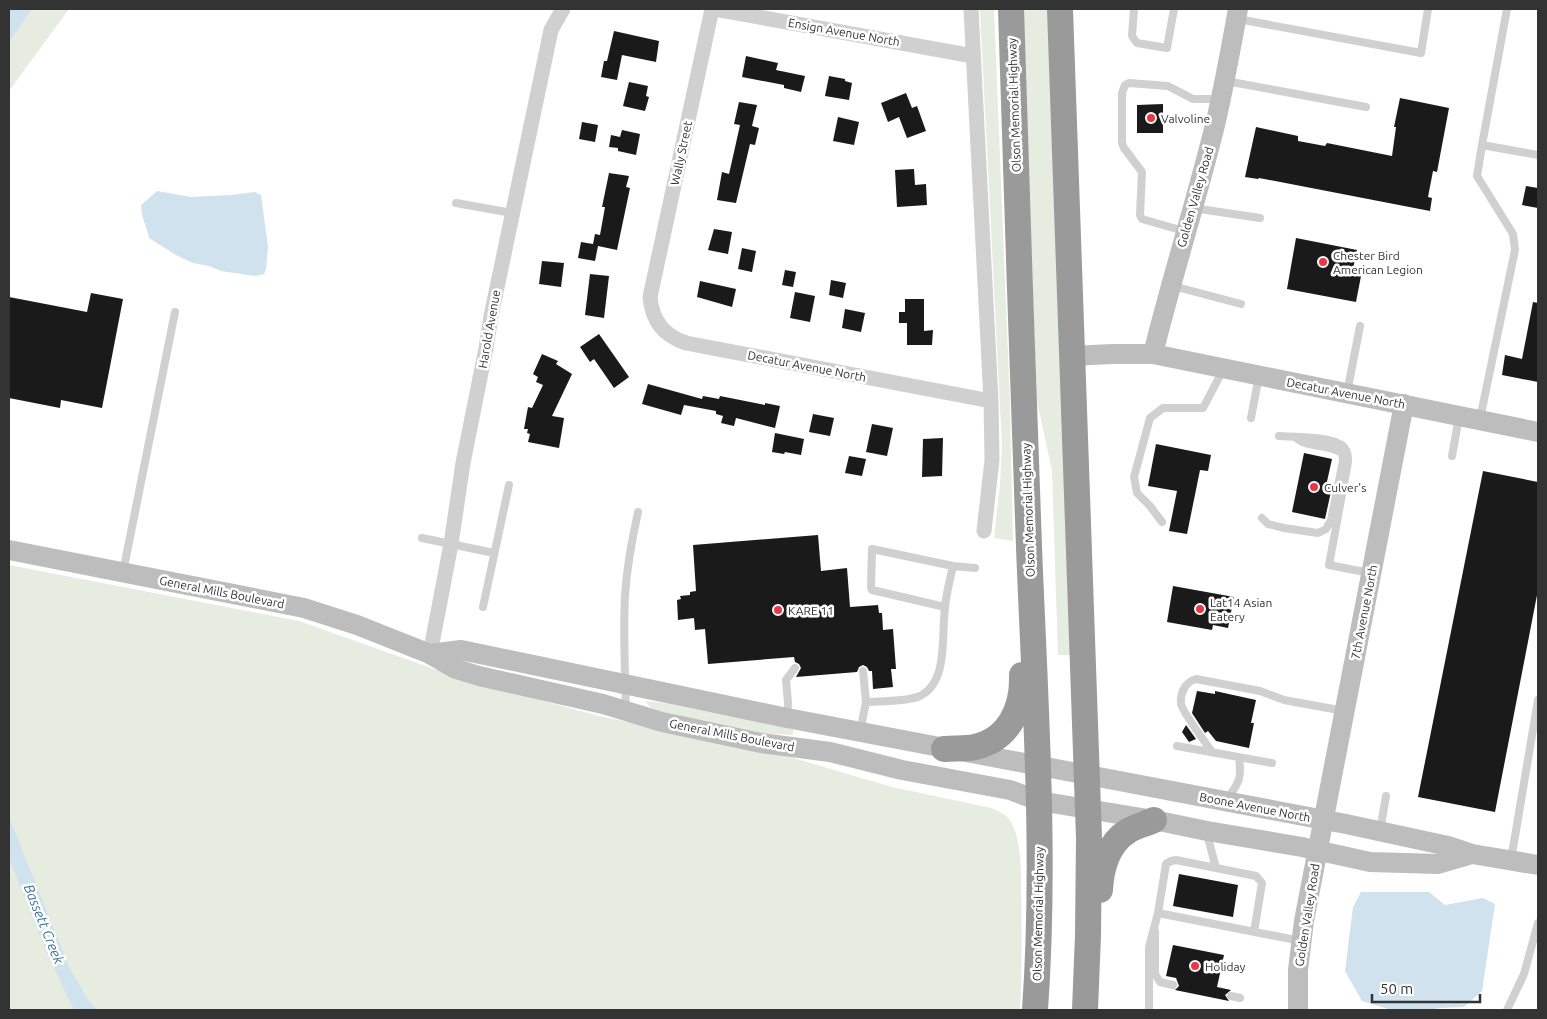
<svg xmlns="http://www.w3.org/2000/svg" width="1547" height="1019" font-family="Ubuntu,sans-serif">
<rect width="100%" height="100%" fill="#fff"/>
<path fill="#e6ecdf" d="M9,9H69L9,91Z
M980,9H994L1010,404L1013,541L994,538L1000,485L1002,446Z
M1022,9H1049L1071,655H1058L1052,471L1037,401Z
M9,565L299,621L434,669L495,688L599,716L783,755L892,787L991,808C1001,812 1009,816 1013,826C1021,844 1021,868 1021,887C1022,928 1022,969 1020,1010H9Z
M645,701L663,703L793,729V735L758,733L672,715L651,708Z"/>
<path fill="#cfe2ee" d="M10,9H32L9,42V10Z
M157,191L191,197L231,195L255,192L261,195L268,247L266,269L264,274L255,276L221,271L209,266L193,263L176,255L149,238C147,226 141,218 141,205Z
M9,817L70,969L89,1001L97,1010H74L49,958L9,858Z
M1361,892H1429L1445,905L1483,898L1495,904L1482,991L1464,1007L1439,1008L1431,1010H1391L1362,1001L1345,971L1353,907Z"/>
<path fill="#1a1a1a" d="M614,31L659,41L656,62L622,55L617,80L601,77L604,61H607Z
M746,56L778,63L776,70L805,76L801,92L784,88V85L742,77Z
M829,76L845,79V81L852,83L849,100L825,96Z
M629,82L648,86L646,96L649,97L645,111L623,106Z
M906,93L912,108L917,106L926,131L907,138L899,117L888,122L881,103Z
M1400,98L1449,108L1437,172L1433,171L1428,197L1432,198L1430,211L1259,178L1258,179L1245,177L1256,127L1298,136V141L1325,146L1327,143L1392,156L1396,127H1394Z
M739,102L757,105L752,126L759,128L755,145L750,144L736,203L717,200L722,172L729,174L732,161L740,125L734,124Z
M1163,104V133H1137V105Z
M838,117L859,122L854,145L833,141Z
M582,122L598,125L595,142L579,139Z
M622,130L640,134L636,155L618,151V148L609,147L611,135L620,137Z
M914,169L915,185L926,184L927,205L897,207L895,170Z
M609,173L629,176L626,187L630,188L617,250L598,246L595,261L578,258L581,242L593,244L595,234L600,235L605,207H602Z
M1526,186L1538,188V208L1522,205Z
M714,229L732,232L728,254L708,250Z
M1296,238L1357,250L1352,274L1361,276L1356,302L1287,289Z
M742,248L756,251L752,272L738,269Z
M542,261L564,263L561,287L539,284Z
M785,270L796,272L793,287L782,285Z
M590,274L609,276L604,318L585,315Z
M831,280L846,283L843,298L829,295Z
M700,281L736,289L732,307L697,297Z
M795,292L815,296L810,322L790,318Z
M91,293L123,299L102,408L61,400L60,408L9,398V297L87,312Z
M905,299H924V331L933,330L932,345H907V323H899V312H905Z
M1533,302L1538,303V382L1502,375L1505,355L1522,359Z
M845,309L865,313L861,332L842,328Z
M599,334L629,377L614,388L594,359L590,362L580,347Z
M542,354L558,361L556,364L572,374L552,416L564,418L559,448L528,442L530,434L527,433L528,429H524L528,407L532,408L543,385L536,382L538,377L533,374Z
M648,384L702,399L703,396L719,399L720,396L765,405V403L780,406L775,428L736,418L734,426L721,423L723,416L716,414V411L684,405L681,415L642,404Z
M813,414L834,418L830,436L809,432Z
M872,424L893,428L887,456L866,452Z
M775,433L804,439L801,455L785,452L784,454L772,452Z
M943,438L942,476L922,477L923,439Z
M1156,444L1211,455L1208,471L1200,470L1187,534L1169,531L1177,491L1148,486Z
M1304,453L1332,459L1326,486L1332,487L1325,519L1292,512Z
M849,456L866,459L862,476L845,473Z
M1483,471L1538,482V590L1495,812L1418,797Z
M818,535L821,571L847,568L850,607L878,605L879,613H882L883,630L893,629L896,669H891L893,687L873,689L872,671H869L867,667L863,665L859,667L857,672L796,677L801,668L799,664L795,662L794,657L708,664L705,629L695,630L694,618L678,620L677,600L681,599L680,596L690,595V592L696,591L693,545Z
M1173,586L1234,597L1228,628L1213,625L1212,630L1167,622Z
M1197,691L1215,694V691L1256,700L1251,723H1254L1249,748L1216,741L1208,731L1205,733L1192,713Z
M1186,725L1196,739L1189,742L1182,732Z
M1179,874L1238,885L1233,917L1173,906Z
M1173,945L1224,955L1217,987L1231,990L1225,995L1229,1001L1175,990L1179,986L1176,978L1166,976Z"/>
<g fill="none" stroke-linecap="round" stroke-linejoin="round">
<path stroke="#d0d0d0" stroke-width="8" d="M1134,9L1132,36L1137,43L1167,48L1174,9
M1238,19L1421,53L1428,9
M1226,81L1366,107
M1482,145L1507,9
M456,203L512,213
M1193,208L1260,218
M1184,231L1142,219L1140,215L1142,172L1124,148L1122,143V93L1125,85L1129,83L1168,86L1193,99H1219
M1173,286L1241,304
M1347,393L1360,326
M1251,418L1259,376
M1480,419L1515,250L1513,234L1477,176L1482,145L1538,155
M1279,436C1293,437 1334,436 1344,447C1348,452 1348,456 1348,462L1329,565L1370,573
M1452,456L1459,417
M1262,518L1268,524L1284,528L1318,533L1326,529L1331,520L1343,461L1342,453C1328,443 1308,449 1295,437
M1162,522L1150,506L1137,493L1134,477L1150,418L1163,408H1203L1223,370
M422,538L494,553
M953,566L975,568
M123,572L175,312
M483,607L509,485
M866,702C881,701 906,702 920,696C949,682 941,635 945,608C946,594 950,580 953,566L872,549L871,587L872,590L945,607
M626,709C625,671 623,633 625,595C627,567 632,539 638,512
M787,717L788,703L786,680L795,668
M860,732L866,702L863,671
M1177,746L1272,763
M1212,752C1206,743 1183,713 1181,704C1180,693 1185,682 1196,679L1260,691L1284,700L1344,711
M1226,801C1239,782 1242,780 1239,757
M1380,831L1386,796
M1207,834L1216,868
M1511,860L1538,700
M1158,913L1301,941
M1155,931V974L1160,982L1173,985
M1231,996L1240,998
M1149,1010V947L1158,913L1166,864L1171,861L1176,860L1256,876L1262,883L1254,932
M1507,1010L1524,974L1538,923"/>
<path stroke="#d0d0d0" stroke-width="15" d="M712,9L650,297C652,321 664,336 686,343L991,401
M715,9L973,56
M971,9L991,401L992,460L984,531
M430,654L451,544L463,463L486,348L491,316L551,30L563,9"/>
<path stroke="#bdbdbd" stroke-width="20" d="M1153,354C1172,277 1196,202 1215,125C1224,87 1231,48 1238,9
M1072,356L1112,354H1153L1538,432
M9,550L304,608L357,625L430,654L456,669L479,676L603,704L662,722L761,743L830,752L902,770L1010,790L1039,801L1154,820L1207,831L1302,847L1370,862L1438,864L1472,854
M430,654L461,650L787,718L1346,824L1448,846L1472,854L1538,865
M1298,1010V970L1304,921L1404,404"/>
<path stroke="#9a9a9a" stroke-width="26" d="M1011,9C1017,188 1022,368 1029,547C1035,701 1046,856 1035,1010
M1060,9L1089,838L1088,935L1085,1010
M944,749C954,748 966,749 975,747C1010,739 1023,707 1022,675
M1100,890C1101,868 1108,843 1128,831C1136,826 1146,824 1154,820"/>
</g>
<g fill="#e63946" stroke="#fff" stroke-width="2">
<circle cx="1151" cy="118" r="5"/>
<circle cx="1323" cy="262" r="5"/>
<circle cx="1314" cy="487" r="5"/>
<circle cx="1200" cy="609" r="5"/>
<circle cx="778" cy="610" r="5"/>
<circle cx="1195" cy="966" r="5"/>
</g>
<g text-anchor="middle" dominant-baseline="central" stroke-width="5" stroke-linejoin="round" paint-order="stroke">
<g font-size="12" fill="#333" stroke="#fff">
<text transform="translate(844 32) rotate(10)">Ensign Avenue North</text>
<text transform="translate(1014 105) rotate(-92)">Olson Memorial Highway</text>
<text transform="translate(681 153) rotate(-78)">Wally Street</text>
<text transform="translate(1195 197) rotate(-74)">Golden Valley Road</text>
<text transform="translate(489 329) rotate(-80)">Harold Avenue</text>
<text transform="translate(807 366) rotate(11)">Decatur Avenue North</text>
<text transform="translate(1346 393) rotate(11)">Decatur Avenue North</text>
<text transform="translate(1028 510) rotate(-92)">Olson Memorial Highway</text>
<text transform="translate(222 592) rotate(11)">General Mills Boulevard</text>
<text transform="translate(1364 612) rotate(-79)">7th Avenue North</text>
<text transform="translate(732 735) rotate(11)">General Mills Boulevard</text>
<text transform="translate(1255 807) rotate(11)">Boone Avenue North</text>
<text transform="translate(1038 914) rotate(-89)">Olson Memorial Highway</text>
<text transform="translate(1307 915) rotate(-81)">Golden Valley Road</text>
</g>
<g font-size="12" fill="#333" stroke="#fff" text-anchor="start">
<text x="1161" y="118">Valvoline</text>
<text x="1333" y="255">Chester Bird<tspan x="1333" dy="14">American Legion</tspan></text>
<text x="1324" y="487">Culver's</text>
<text x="1210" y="602">Lat14 Asian<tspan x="1210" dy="14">Eatery</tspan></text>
<text x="788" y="610">KARE 11</text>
<text x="1205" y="966">Holiday</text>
</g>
<g font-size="14" font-style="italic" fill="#3f7597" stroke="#fff">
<text transform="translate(44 924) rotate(68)">Bassett Creek</text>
</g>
</g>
<rect width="1547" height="1019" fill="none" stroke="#333333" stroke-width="20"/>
<path d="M1372 994v8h108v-8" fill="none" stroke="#333333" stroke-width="2.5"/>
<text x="1380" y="994" font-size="15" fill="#333333" stroke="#ffffff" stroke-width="4" paint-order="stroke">50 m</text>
</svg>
